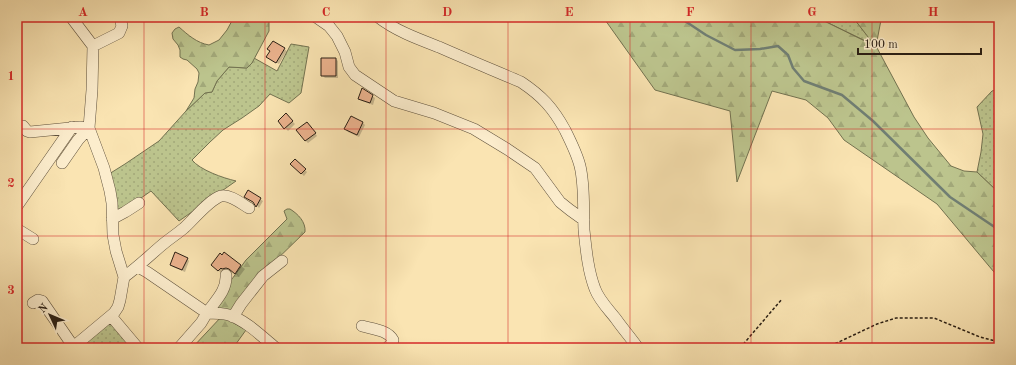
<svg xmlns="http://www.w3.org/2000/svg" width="1016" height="365" font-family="'Old Standard TT',serif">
<defs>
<pattern id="grass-dots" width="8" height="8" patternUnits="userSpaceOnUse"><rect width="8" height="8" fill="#bcc48d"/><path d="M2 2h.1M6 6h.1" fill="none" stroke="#a2a879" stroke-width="1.8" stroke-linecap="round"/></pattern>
<pattern id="forest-firs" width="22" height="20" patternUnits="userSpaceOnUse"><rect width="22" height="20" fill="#bcc48d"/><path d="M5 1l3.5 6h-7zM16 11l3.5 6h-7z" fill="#a2a879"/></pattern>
</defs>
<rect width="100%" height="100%" fill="#fae4b2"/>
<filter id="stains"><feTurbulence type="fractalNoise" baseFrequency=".005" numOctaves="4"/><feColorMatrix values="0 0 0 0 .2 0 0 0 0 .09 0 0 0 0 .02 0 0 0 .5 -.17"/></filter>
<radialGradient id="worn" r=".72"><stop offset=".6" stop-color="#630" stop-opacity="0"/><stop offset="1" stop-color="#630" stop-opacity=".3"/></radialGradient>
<path fill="url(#grass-dots)" stroke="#737250" d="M816,17H853L855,20L876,46Z
M291,44L309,47L301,93L289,103L270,94L259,106L242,118L223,130L210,142L192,160C200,170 223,178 236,181L179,221L151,191L134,203L115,215L109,174L125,164L159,141L186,111L205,93L212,92L217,81L229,67L247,68L252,63L254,58L277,71Z
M999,89V193L977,172L981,152L983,134L977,107L992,91Z
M112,320L133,348H78Z"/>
<path fill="url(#forest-firs)" stroke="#737250" d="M234,17H263L269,21V31L252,63L247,68L229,67L217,81L212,92L205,93L186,111L194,98L195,89L198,82L199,73L197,69L187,60L183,59L180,57V50L178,45L173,39L172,33L175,29L179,27C188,35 197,43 209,45L219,40L227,30Z
M603,17H816L875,46L855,20L853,17H883L881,20L876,46L914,117L928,138L951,166L964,171L977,172L999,193V278L937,204L844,140L828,118L806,100L772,91L737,182L730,111L655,90Z
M287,209H290C298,214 306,222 305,232L269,267L235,310H212L229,283L246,260L287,219L284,211Z
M222,316L246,330L233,348H192Z"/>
<path fill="#0003" d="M273,42L287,51L279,64L270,59Z
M336,59L338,61V78H325L322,75Z
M372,96L375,98L373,105L362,101L360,99Z
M286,115L295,124L288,131L279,121Z
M351,117L363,123L365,125L359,137L348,132L346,129Z
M310,125L317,136L308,143L305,140Z
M295,160L307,172L304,176L291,164Z
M248,192L263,201L259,208L255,203L248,199Z
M225,254L245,269L239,277L234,272L230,271L223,274L216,269Z
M187,258L189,261L185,272L173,267L171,265Z"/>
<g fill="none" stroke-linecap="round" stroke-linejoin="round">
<path stroke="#707e73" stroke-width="2.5" d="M679,17L706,35L735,50L760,49L778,46L788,55L793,68L804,81L842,95L873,121L950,197L999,230"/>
</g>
<path fill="#ebb28d" stroke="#2a1f14" d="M273,41L285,48L276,63L266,57L270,51L267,49Z
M321,58H336V76H321Z
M362,88L373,95L370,103L358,99Z
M286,113L293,121L284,129L278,121Z
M351,116L363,122L357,135L344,129Z
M307,122L316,133L305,141L296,130Z
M295,159L306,169L301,174L290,164Z
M248,190L261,198L256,207L253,202L244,197Z
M175,252L188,258L182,270L170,265Z
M224,252L241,265L235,274L229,269L226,268L222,269L221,268L218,271L211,265L220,253L222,255Z"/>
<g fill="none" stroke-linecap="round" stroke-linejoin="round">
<g stroke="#5e503c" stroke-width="12">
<path id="minor" d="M71,17L93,46L92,90L89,128L104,168L110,191L112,203L113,235L116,251L124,277L120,300L118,307L114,313L72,348
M316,17L329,26L337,36L345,52L349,67L355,75L394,101L434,113L474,129L507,149L535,168L560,202L570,210L584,220
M378,17C396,31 418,39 439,47C466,59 493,70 521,82C542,96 553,108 565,130C571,142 577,154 580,166C585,187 583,209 584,230C586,249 588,271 595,289C599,300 609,310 616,319C623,329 631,338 638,348
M93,46L119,33L122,26L120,17
M17,126H23L27,131L30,132L80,127L89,128
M62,163L78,140L89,128
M17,206L72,127
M112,219L125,212L139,203
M17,229L33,239
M138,267L147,272L207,313L201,323L179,348
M226,275C227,291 215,301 207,313C215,313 222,313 229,315C247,321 262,337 276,348
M124,277C138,267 149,256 162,245C169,239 177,234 184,228C194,219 209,200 221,196C230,194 242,204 249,208
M33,303L38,300L42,301L73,346
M111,316L138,348
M233,317L241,304L263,276L282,261
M362,326C372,329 388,330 393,340L392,343L387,348"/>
</g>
<path stroke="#2a1f14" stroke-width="1.5" stroke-dasharray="3 2" stroke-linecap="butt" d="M887,19L889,17
M740,348L782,299
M826,348L877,324L896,318H934L980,337L999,342"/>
<use href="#minor" stroke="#fcedcd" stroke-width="11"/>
</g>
<path fill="none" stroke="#d62828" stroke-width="1" stroke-opacity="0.55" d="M144,17V348M265,17V348M386,17V348M508,17V348M630,17V348M751,17V348M872,17V348M17,129H999M17,236H999"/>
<rect width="1016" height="365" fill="none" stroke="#fae4b2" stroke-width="44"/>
<g transform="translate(50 315) rotate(314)" stroke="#fcedcd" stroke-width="3" paint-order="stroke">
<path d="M0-3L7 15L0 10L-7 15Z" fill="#2a1f14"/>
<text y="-6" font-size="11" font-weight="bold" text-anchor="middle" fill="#2a1f14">N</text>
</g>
<path d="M858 48v6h123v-6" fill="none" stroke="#2a1f14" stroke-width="2"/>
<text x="864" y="48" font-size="12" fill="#2a1f14" stroke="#fcedcd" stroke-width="3" paint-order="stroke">100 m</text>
<rect x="22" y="22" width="972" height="321" fill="none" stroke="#d62828" stroke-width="1.5"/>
<g font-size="13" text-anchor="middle" font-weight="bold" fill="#d62828">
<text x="83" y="16">A</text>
<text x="204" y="16">B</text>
<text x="326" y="16">C</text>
<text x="447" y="16">D</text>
<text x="569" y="16">E</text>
<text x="690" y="16">F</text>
<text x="812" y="16">G</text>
<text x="933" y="16">H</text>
<text x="11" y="80">1</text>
<text x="11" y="187">2</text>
<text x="11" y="294">3</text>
</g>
<rect width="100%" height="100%" filter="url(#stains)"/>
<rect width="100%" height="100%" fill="url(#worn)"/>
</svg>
